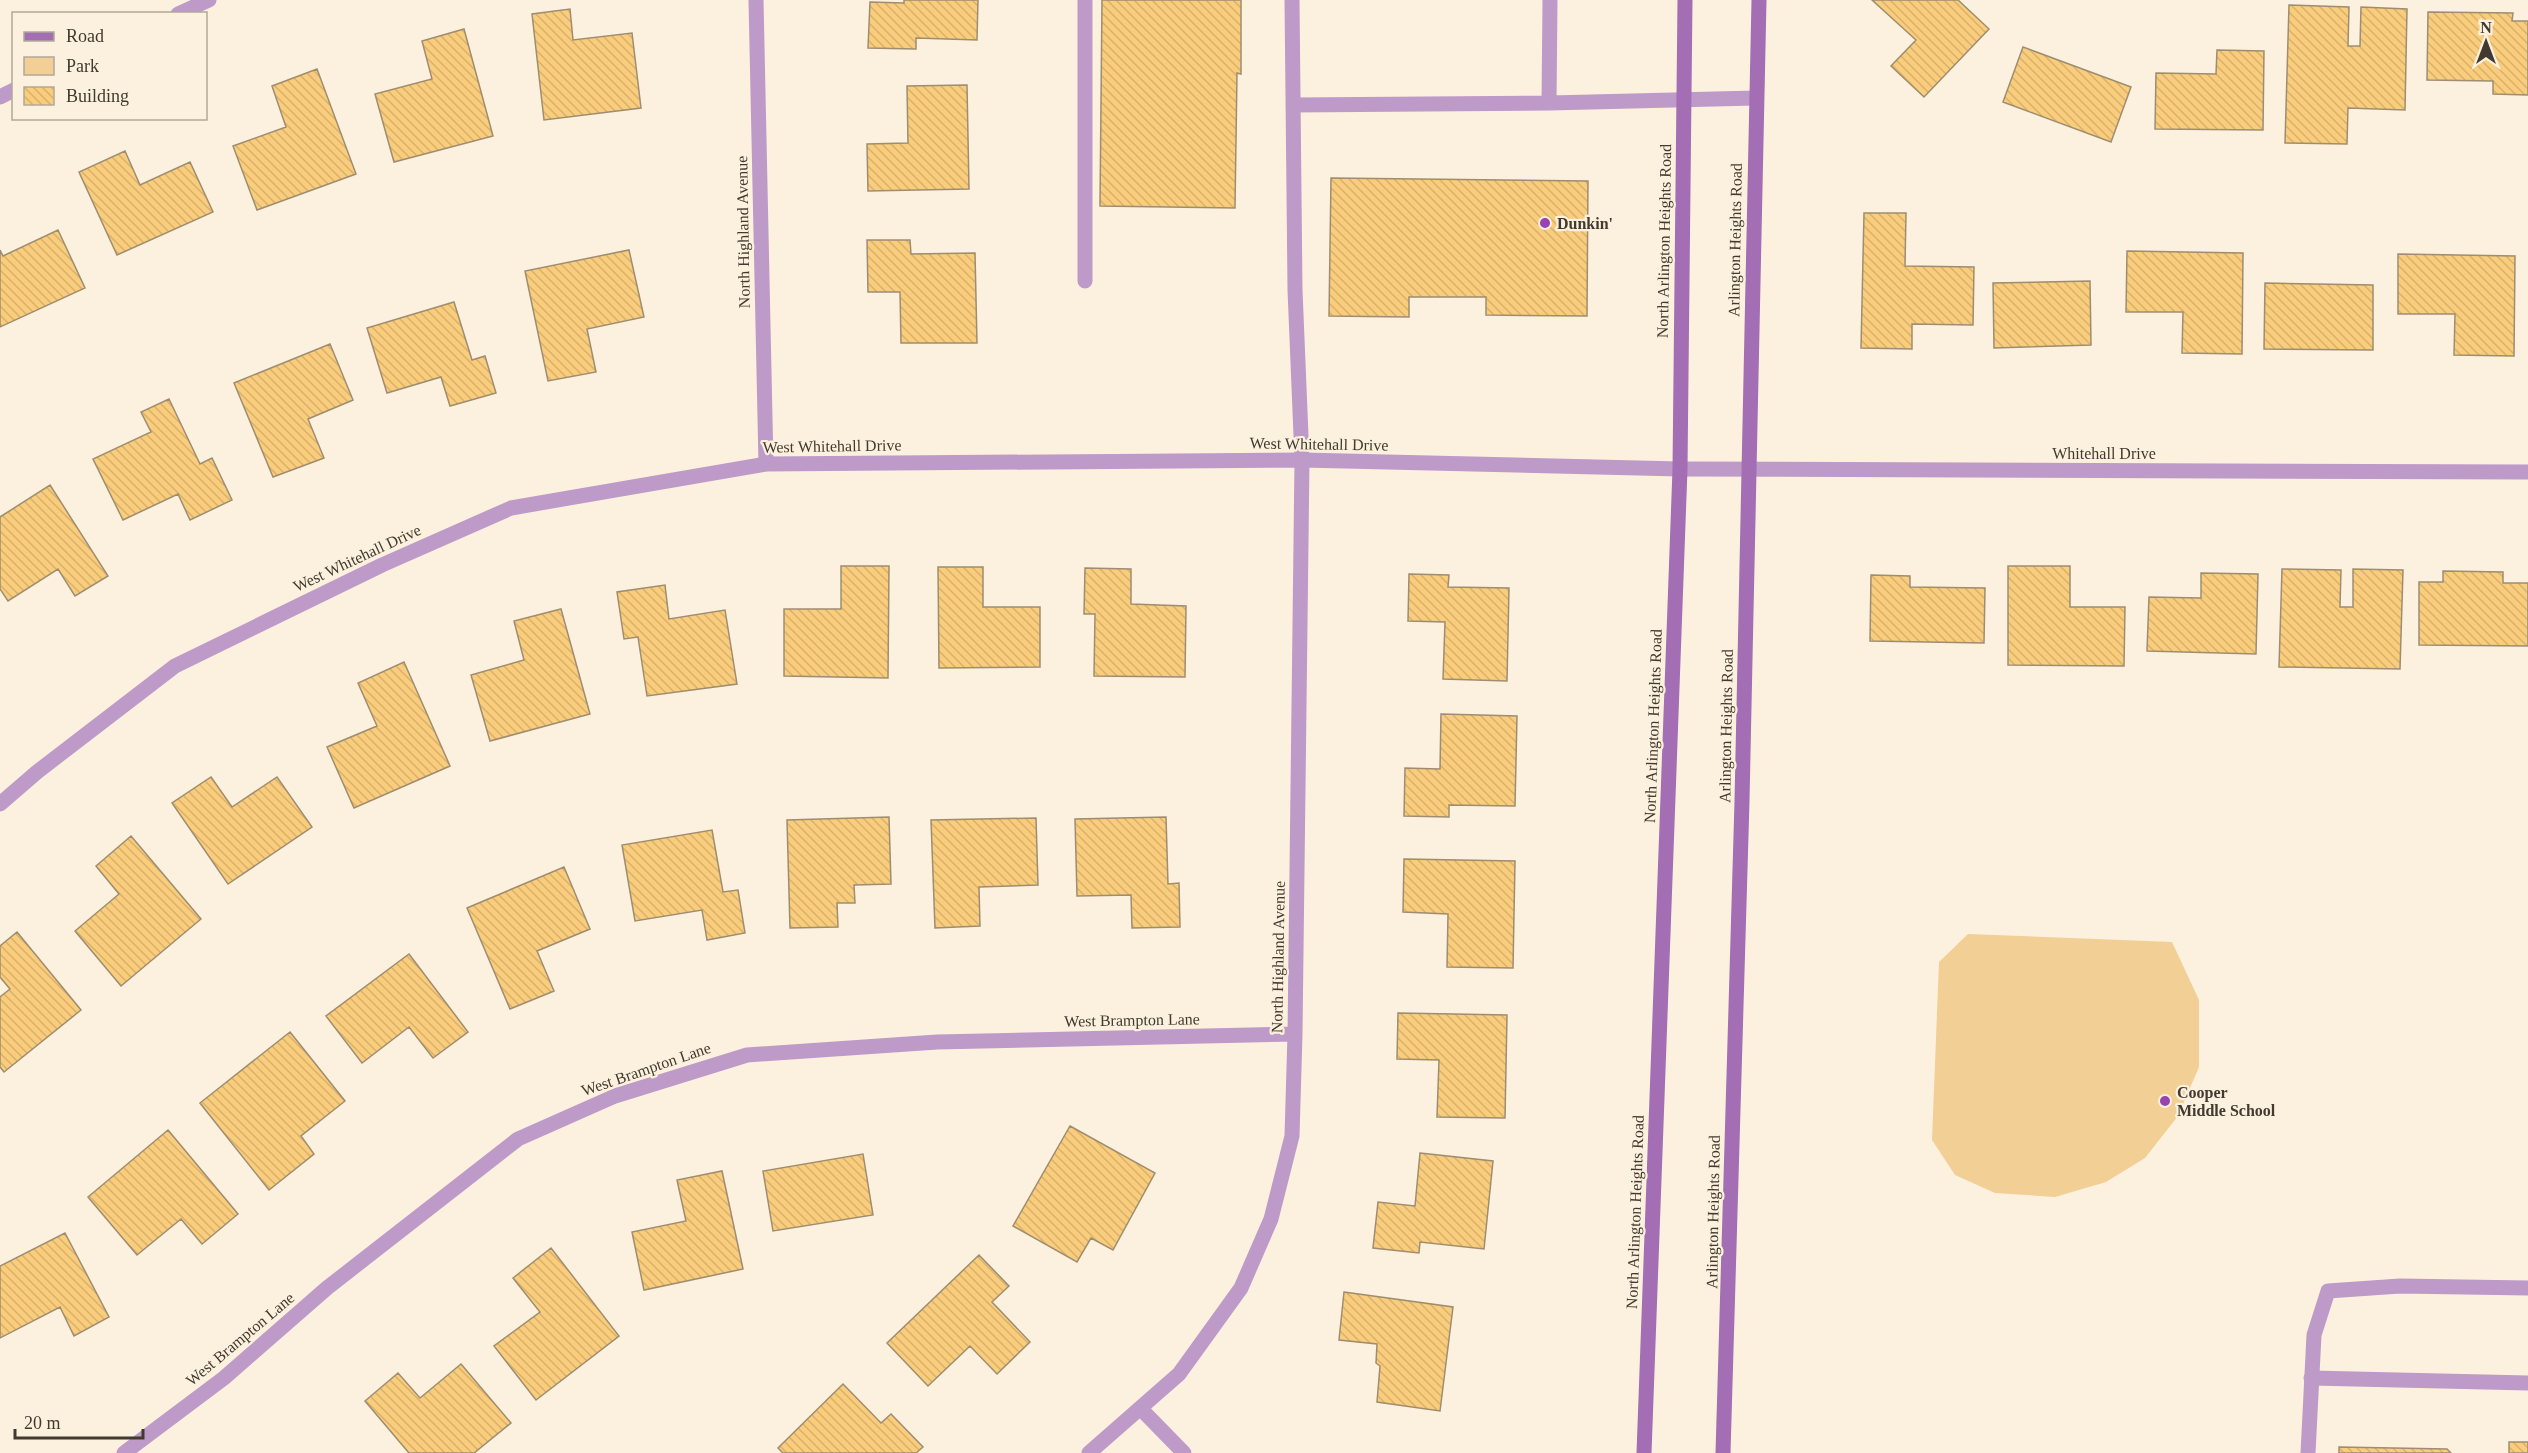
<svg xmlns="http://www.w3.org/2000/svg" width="2528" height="1453" font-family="'Times New Roman',serif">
<defs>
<pattern id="building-back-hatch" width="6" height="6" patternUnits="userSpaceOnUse" patternTransform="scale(1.5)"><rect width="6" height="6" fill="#facd7c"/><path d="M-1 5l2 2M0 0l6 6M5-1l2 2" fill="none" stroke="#d8b16c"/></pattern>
</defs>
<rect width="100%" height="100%" fill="#fcf1de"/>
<path fill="#f1cf95" d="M1968,934L2172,942L2199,1000V1067L2178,1116L2145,1158L2106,1182L2055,1197L1995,1193L1955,1175L1932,1140L1939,962Z"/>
<path fill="url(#building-back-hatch)" stroke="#9e8d70" stroke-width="1.5" d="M904,0H978L977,40L916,38V49L868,48L870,2L904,3Z
M1102,0H1241V74L1237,73L1235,208L1100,206Z
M1872,0H1958L1989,29L1924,97L1891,66L1916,40Z
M2289,5L2349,7L2348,46H2360L2361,7L2407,9L2405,110L2348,108L2347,144L2285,143Z
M570,9L573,40L632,33L641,108L544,120L532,14Z
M2428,12L2513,13L2512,21H2528V95L2493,94V81L2427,80Z
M464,29L493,136L394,162L375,94L432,79L422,41Z
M2023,47L2131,87L2111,142L2003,102Z
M2217,50L2264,51L2263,130L2155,129L2156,73L2216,74Z
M317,69L356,174L257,210L233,146L286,127L272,86Z
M967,85L969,189L868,191L867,144L908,143L907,86Z
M125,151L140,185L190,162L213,212L117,255L79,172Z
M1331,178L1588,181L1587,316L1486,315V297H1409V317L1329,316Z
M1864,213H1906L1905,266L1974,267L1973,325L1912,324V349L1861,348Z
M58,230L85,288L0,327V250L3,256Z
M867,240H910L911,254L975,253L977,343H901L900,292H868Z
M629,250L644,317L587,329L596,372L548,381L525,271Z
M2127,251L2243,253L2242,354L2182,353L2183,312H2126Z
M2398,254L2515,256L2514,356L2454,355L2455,314H2398Z
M2090,281L2091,345L1994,348L1993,283Z
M2265,283L2373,285V350L2264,349Z
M454,302L472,360L485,356L496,393L450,406L441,377L387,393L367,328Z
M330,344L353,400L308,419L324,458L273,477L234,383Z
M169,399L200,464L212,458L232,500L190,520L178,494L123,520L93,459L151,432L141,412Z
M50,485L108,576L75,596L58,569L8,601L0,589V517Z
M841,566H889L888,678L784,676V609H841Z
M2008,566H2070V607H2125L2124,666L2008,665Z
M938,567H983V607H1040V667L939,668Z
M1085,568L1131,569V604L1186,606L1185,677L1094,676L1095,614H1084Z
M2282,569L2341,570L2340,607H2353V569L2403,570L2400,669L2279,667Z
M2443,571L2503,572V583H2528V646L2419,645V582H2443Z
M2201,573L2258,574L2256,654L2147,651L2149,597L2201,598Z
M1409,574L1449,575L1448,587L1509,588L1507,681L1443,679L1445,622L1408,621Z
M1871,575L1910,576V587L1985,588L1984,643L1870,641Z
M665,585L669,619L725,610L737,684L647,696L638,637L624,639L617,592Z
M561,609L590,714L490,741L471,675L524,660L514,621Z
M404,662L450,766L354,808L327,747L377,726L358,683Z
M1441,714L1517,716L1515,806L1449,805V817L1404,816L1405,768L1440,769Z
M211,777L232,807L277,777L312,827L228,884L172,803Z
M889,817L891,884L854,885L855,903H837L838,927L790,928L787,820Z
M1166,817L1168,884L1179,883L1180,927L1132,928L1131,895L1077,896L1075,819Z
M1036,818L1038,885L979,887L980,926L935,928L931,820Z
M712,830L723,892L738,890L745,933L707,940L702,910L635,921L622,845Z
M131,836L201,919L121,986L75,931L119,894L96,866Z
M1404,859L1515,861L1513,968L1447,967L1448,914L1403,912Z
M564,867L590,929L537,951L554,991L510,1009L467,908Z
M17,932L81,1010L4,1072L0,1067V997L10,989L0,977V946Z
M409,954L468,1032L433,1058L409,1027L362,1063L326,1016Z
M1398,1013L1507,1015L1505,1118L1437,1117L1439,1060L1397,1059Z
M290,1032L345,1101L301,1136L314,1154L269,1190L200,1103Z
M1070,1126L1155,1173L1113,1250L1091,1238L1077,1262L1013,1226Z
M168,1130L238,1214L202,1244L181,1219L137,1255L88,1197Z
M1420,1153L1493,1161L1484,1249L1420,1242L1419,1253L1373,1248L1378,1202L1415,1206Z
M863,1154L873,1215L773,1231L763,1171Z
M722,1171L743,1269L644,1290L632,1232L686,1221L677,1180Z
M65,1233L109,1317L74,1336L60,1307L0,1338V1266Z
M551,1248L619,1336L536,1400L494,1346L540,1312L513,1278Z
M979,1255L1009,1286L992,1302L1030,1342L997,1374L970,1346L928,1386L887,1343Z
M1344,1292L1453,1307L1440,1411L1377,1402L1380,1366L1376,1363L1377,1344L1339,1340Z
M461,1364L511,1423L474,1453H409L365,1401L398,1373L420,1398Z
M843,1384L881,1423L891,1414L923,1447L916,1453H783L778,1448Z
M2509,1442H2528V1453H2509Z
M2339,1447L2447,1449L2451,1453H2339Z"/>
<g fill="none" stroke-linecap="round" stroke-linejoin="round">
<path stroke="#be9ac9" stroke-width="15" d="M1085,0V281
M1292,0L1295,290L1302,460
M1549,103L1550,0
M1293,105L1549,103L1756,98
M2311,1378L2528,1383
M2308,1453L2314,1335L2328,1291L2400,1286L2528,1288"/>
<path stroke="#be9ac9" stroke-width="15" d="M756,0L766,464
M178,14L209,0
M0,97L14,90
M0,804L37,772L175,666L382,565L511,508L766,464L1302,460L1680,469L2528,472
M1140,1408L1184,1453
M124,1453L224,1378L327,1288L518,1139L615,1096L747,1055L937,1042L1295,1034
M1089,1453L1179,1374L1241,1288L1271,1219L1292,1136L1295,1034L1302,460"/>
<path stroke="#a36eb3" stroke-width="15" d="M1644,1453L1680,469L1685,0
M1723,1453L1742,801L1759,0"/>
</g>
<g fill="#9843b0" stroke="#fcf1de" stroke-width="2">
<circle cx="1545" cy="223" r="6"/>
<circle cx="2165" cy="1101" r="6"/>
</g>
<g text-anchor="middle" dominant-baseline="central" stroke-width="4.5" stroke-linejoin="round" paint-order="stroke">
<g font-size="16" font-weight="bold" fill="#423a2e" stroke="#fcf1de" text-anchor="start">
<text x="1557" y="223">Dunkin'</text>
<text x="2177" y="1092">Cooper<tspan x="2177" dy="18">Middle School</tspan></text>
</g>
<g font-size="16" fill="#423a2e" stroke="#fcf1de">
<text transform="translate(743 232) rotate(-91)">North Highland Avenue</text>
<text transform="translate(1735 240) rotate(-89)">Arlington Heights Road</text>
<text transform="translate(1664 241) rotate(-89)">North Arlington Heights Road</text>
<text transform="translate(1319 444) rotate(1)">West Whitehall Drive</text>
<text transform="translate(832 446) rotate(-1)">West Whitehall Drive</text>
<text x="2104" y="453">Whitehall Drive</text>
<text transform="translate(357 558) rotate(-25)">West Whitehall Drive</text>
<text transform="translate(1653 726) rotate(-88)">North Arlington Heights Road</text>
<text transform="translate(1726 726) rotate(-89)">Arlington Heights Road</text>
<text transform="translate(1278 957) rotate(-89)">North Highland Avenue</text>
<text transform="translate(1132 1020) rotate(-1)">West Brampton Lane</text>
<text transform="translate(646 1069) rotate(-19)">West Brampton Lane</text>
<text transform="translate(1635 1212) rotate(-88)">North Arlington Heights Road</text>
<text transform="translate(1713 1212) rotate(-89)">Arlington Heights Road</text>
<text transform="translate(240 1339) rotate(-40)">West Brampton Lane</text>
</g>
</g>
<rect x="12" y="12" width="195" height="108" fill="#fcf1de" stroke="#b2a898" stroke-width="1.5"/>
<rect x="24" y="32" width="30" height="9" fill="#a36eb3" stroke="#b2a898" stroke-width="1.5"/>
<text x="66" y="42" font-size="18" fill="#423a2e">Road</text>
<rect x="24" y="57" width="30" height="18" fill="#f1cf95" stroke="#b2a898" stroke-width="1.5"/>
<text x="66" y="72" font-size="18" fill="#423a2e">Park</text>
<rect x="24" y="87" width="30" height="18" fill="url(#building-back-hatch)" stroke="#b2a898" stroke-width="1.5"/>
<text x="66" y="102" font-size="18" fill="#423a2e">Building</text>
<g transform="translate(2486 42)" stroke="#fcf1de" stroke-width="4.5" paint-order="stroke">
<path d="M0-4.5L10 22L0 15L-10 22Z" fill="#423a2e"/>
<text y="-9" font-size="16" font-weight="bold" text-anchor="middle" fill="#423a2e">N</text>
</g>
<path d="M15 1429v9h128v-9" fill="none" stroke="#423a2e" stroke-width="3"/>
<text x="24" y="1429" font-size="18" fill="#423a2e" stroke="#fcf1de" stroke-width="4.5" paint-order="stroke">20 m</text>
</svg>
